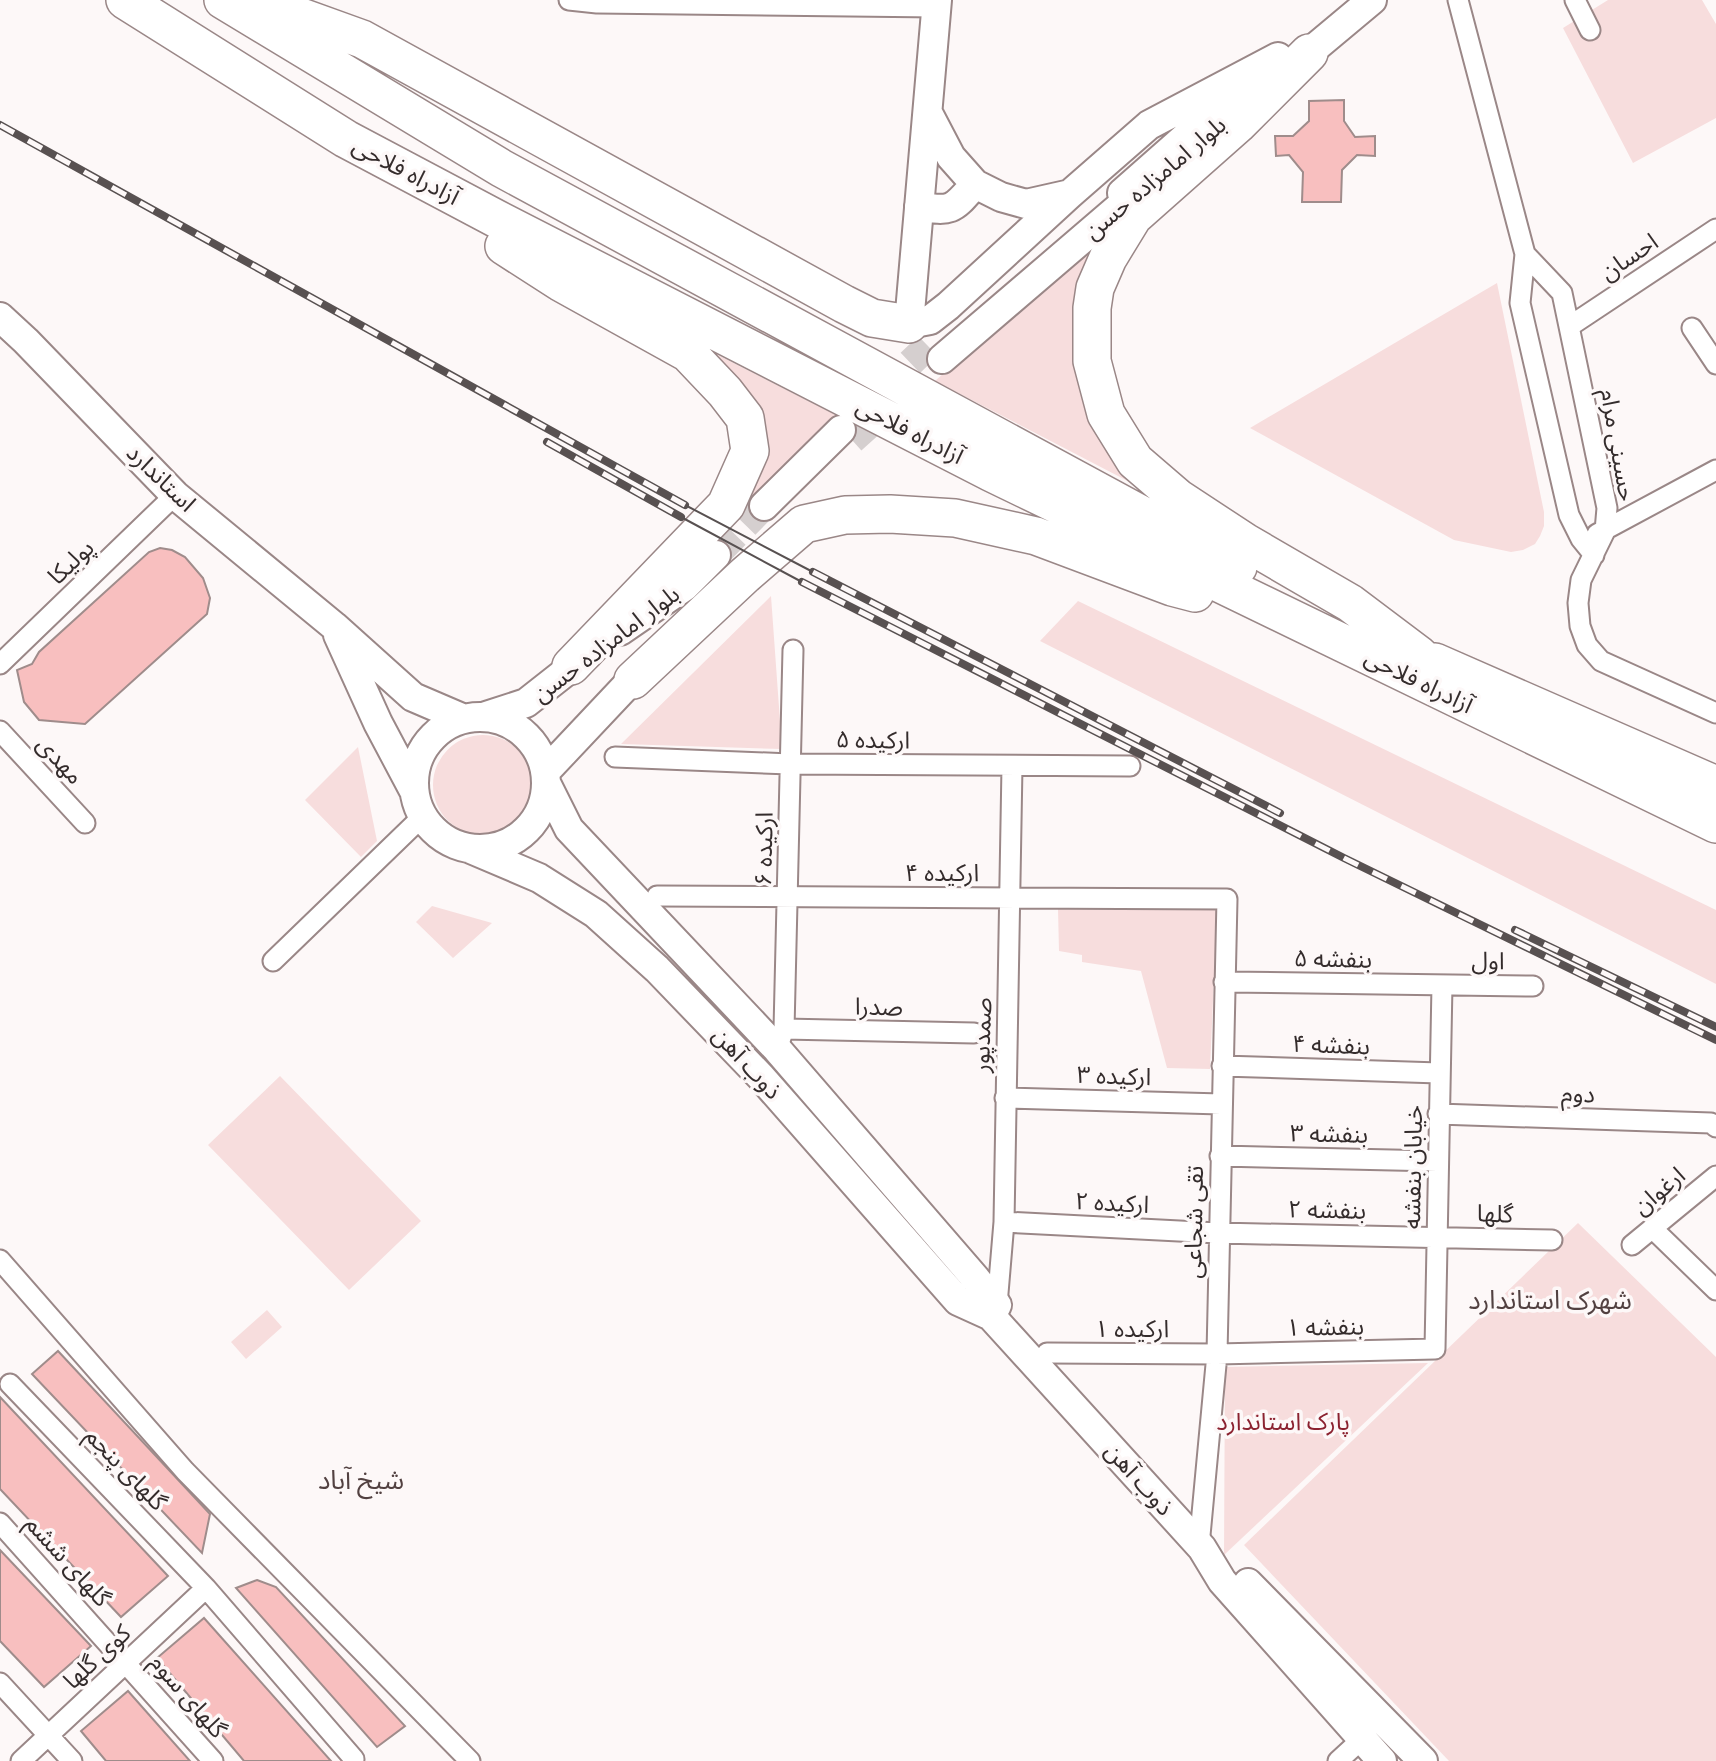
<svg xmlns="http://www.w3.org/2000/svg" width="1716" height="1761" font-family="'Fira Sans Condensed','Noto Sans Arabic',sans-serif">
<rect width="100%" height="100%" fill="#fdf8f8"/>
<path fill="#f7dddd" d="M1608,0H1702L1716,24V118L1633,163L1563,28Z
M1117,219L1086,411L1106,449L1145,490L935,381Z
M1497,283L1544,512V526L1540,536L1535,544L1523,550L1511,552L1454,540L1250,428Z
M712,352L836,415L746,506L741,499L751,476Z
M771,596L782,749L621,744Z
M1078,601L1716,910V984L1040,641Z
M433 785a50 50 0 1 1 100 0a50 50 0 1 1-100 0Z
M358,747L377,841L361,857L305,800Z
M432,906L492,923L453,958L416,922Z
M1058,909H1217L1210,1069L1167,1068L1141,971L1082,962V955L1059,951Z
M280,1076L421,1221L349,1290L208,1145Z
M1578,1223L1716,1357V1761H1449L1244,1545Z
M267,1310L282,1327L246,1359L231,1342Z
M1428,1363L1224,1555L1225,1367Z"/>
<path fill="#f8bfbf" stroke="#9f8c8b" stroke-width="2" d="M1344,100V121L1355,137L1375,136V156L1357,155L1342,170L1341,202H1302L1303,172L1289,155L1276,156L1275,136H1293L1309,121V101Z
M160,548L172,550L185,557L203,578L210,598L207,614L85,724L39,720L24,702L17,670L32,664L39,652L149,552Z
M58,1351L210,1514L202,1553L32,1374Z
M0,1397L168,1576L121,1617L0,1489Z
M0,1550L91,1646L44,1687L0,1641Z
M257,1580L276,1587L405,1726L377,1747L236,1588Z
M204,1618L331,1761H244L157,1658Z
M128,1691L190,1761H106L81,1731Z"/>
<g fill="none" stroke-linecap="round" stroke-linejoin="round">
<path stroke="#d5cfcf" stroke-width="28" stroke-dasharray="28 14" stroke-linecap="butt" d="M880,392L928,346
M852,440L892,404
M716,555L764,506"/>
<g stroke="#9a8787" stroke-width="23">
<path id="street" d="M569,0L597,3L937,7
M1458,0L1525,254L1520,303L1569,515L1581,539L1594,555
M1575,0L1590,30
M1525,254L1562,293L1607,508L1605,531L1581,580L1578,603L1580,626L1587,645L1601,661L1716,713
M1570,326L1716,229
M1692,328L1716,364
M1597,534L1716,470
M0,664L175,495
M0,731L85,823
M615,757L790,764L1130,766
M657,896L1227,899L1217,1354L1199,1546
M273,961L423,816
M1224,982L1533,986
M784,1029L974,1033
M777,1049L784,1029L793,650
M1222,1066L1439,1073
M1005,1098L1221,1104
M1438,1114L1711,1123L1716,1127
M1220,1156L1437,1161
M1004,1222L1218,1233L1552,1240
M1652,1228L1716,1290
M1632,1245L1716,1176
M0,1260L185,1471L470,1761
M997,1305L1004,1222L1012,766
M1047,1353L1217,1354L1435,1349L1442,985
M10,1384L206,1588L354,1759
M0,1523L213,1761
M0,1683L72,1761
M21,1761L206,1588
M1338,1761L1362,1739"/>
</g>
<g stroke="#9a8787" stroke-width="32">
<path id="secondary" d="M937,0L909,324L930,320L948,306L1070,194L1149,125L1278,57
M1293,66L1372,0
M928,113L951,157L975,184L1001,197L1026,204L1066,195
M1122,193L1241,88
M919,206C953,213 954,208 975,184
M0,317L26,341L175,495L334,626L413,697L462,718
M942,359L1144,186
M764,506L841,430
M620,631L684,587L716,555
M338,635L378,723L413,789
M486,716L526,703L587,655
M414 783a66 66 0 1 1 132 0a66 66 0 1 1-132 0Z
M546,771L645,666
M547,785L569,829L777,1049L976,1279L997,1305L991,1316
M471,849L539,878L596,914L657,969L761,1077L958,1301L991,1316L1202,1548L1222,1581L1382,1761
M1248,1583L1423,1761"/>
</g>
<g stroke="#9a8787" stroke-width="40">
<path id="highway" d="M125,0L346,139L495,218L990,472L1716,824
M223,0L501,168L1238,567
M254,0L362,39L844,304L872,318L909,324
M1309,53L1238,124L1133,217L1108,258L1095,288L1092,308V361L1106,414L1135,461L1178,498L1245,542L1350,603L1419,655
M504,246L560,282L688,353L725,392L745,418L750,451L726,505L571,666
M1435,662L1716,785
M633,680L745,575L804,524L845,515L890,514L955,518L1036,536L1172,587L1195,593"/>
</g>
<use href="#street" stroke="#fff" stroke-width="19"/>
<use href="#secondary" stroke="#fff" stroke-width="28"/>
<use href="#highway" stroke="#fff" stroke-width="37"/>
<path stroke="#585151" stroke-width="2" d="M685,505L813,572
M681,517L802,582"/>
<g stroke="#585151" stroke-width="8">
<path id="rail" d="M0,125L685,505
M547,442L681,517
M813,572L1280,813
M802,582L1344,858L1716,1040
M1515,930L1716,1027"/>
</g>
<use href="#rail" stroke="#fdf8f8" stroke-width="5" stroke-dasharray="16" stroke-linecap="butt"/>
</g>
<g text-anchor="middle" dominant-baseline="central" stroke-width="7" stroke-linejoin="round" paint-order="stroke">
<g font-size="24" fill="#342c2c" stroke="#fdf8f8">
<text transform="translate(406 171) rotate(28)">آزادراه فلاحی</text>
<text transform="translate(1155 178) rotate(-40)">بلوار امامزاده حسن</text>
<text transform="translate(1629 257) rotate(-34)">احسان</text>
<text transform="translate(910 431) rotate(27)">آزادراه فلاحی</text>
<text transform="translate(1618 445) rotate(80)">حسینی مرام</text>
<text transform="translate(161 478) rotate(44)">استاندارد</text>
<text transform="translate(71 562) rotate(-44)">پولیکا</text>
<text transform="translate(606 644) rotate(-37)">بلوار امامزاده حسن</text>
<text transform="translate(1419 681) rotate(26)">آزادراه فلاحی</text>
<text transform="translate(873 740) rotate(1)">ارکیده ۵</text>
<text transform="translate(60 760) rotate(47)">مهدی</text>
<text transform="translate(764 849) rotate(-89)">ارکیده ۶</text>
<text x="942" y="873">ارکیده ۴</text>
<text transform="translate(1333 959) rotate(1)">بنفشه ۵</text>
<text transform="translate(1488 961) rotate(1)">اول</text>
<text transform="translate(879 1007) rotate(1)">صدرا</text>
<text transform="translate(982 1035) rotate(-88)">صمدپور</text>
<text transform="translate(1331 1045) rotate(2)">بنفشه ۴</text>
<text transform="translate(747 1063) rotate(47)">ذوب آهن</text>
<text transform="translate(1114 1076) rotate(2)">ارکیده ۳</text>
<text transform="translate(1578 1094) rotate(2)">دوم</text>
<text transform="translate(1329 1134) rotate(1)">بنفشه ۳</text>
<text transform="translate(1413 1167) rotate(-89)">خیابان بنفشه</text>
<text transform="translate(1659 1191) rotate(-40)">ارغوان</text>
<text transform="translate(1112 1203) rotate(3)">ارکیده ۲</text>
<text transform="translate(1327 1210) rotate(1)">بنفشه ۲</text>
<text transform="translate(1495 1214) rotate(2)">گلها</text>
<text transform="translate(1194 1222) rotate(-89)">تقی شجاعی</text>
<text transform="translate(1325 1327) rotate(-1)">بنفشه ۱</text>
<text x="1132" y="1329">ارکیده ۱</text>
<text transform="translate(126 1469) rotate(46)">گلهای پنجم</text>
<text transform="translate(1139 1479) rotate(48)">ذوب آهن</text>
<text transform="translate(68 1561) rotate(48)">گلهای ششم</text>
<text transform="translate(97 1657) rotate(-43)">کوی گلها</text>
<text transform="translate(188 1696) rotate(49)">گلهای سوم</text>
</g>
<g font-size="24" fill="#8b2230" stroke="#fdf8f8">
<text x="1283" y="1422">پارک استاندارد</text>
</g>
<g font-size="26" fill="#524141" stroke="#fdf8f8">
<text x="1550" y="1300">شهرک استاندارد</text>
<text x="361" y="1480">شیخ آباد</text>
</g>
</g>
</svg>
